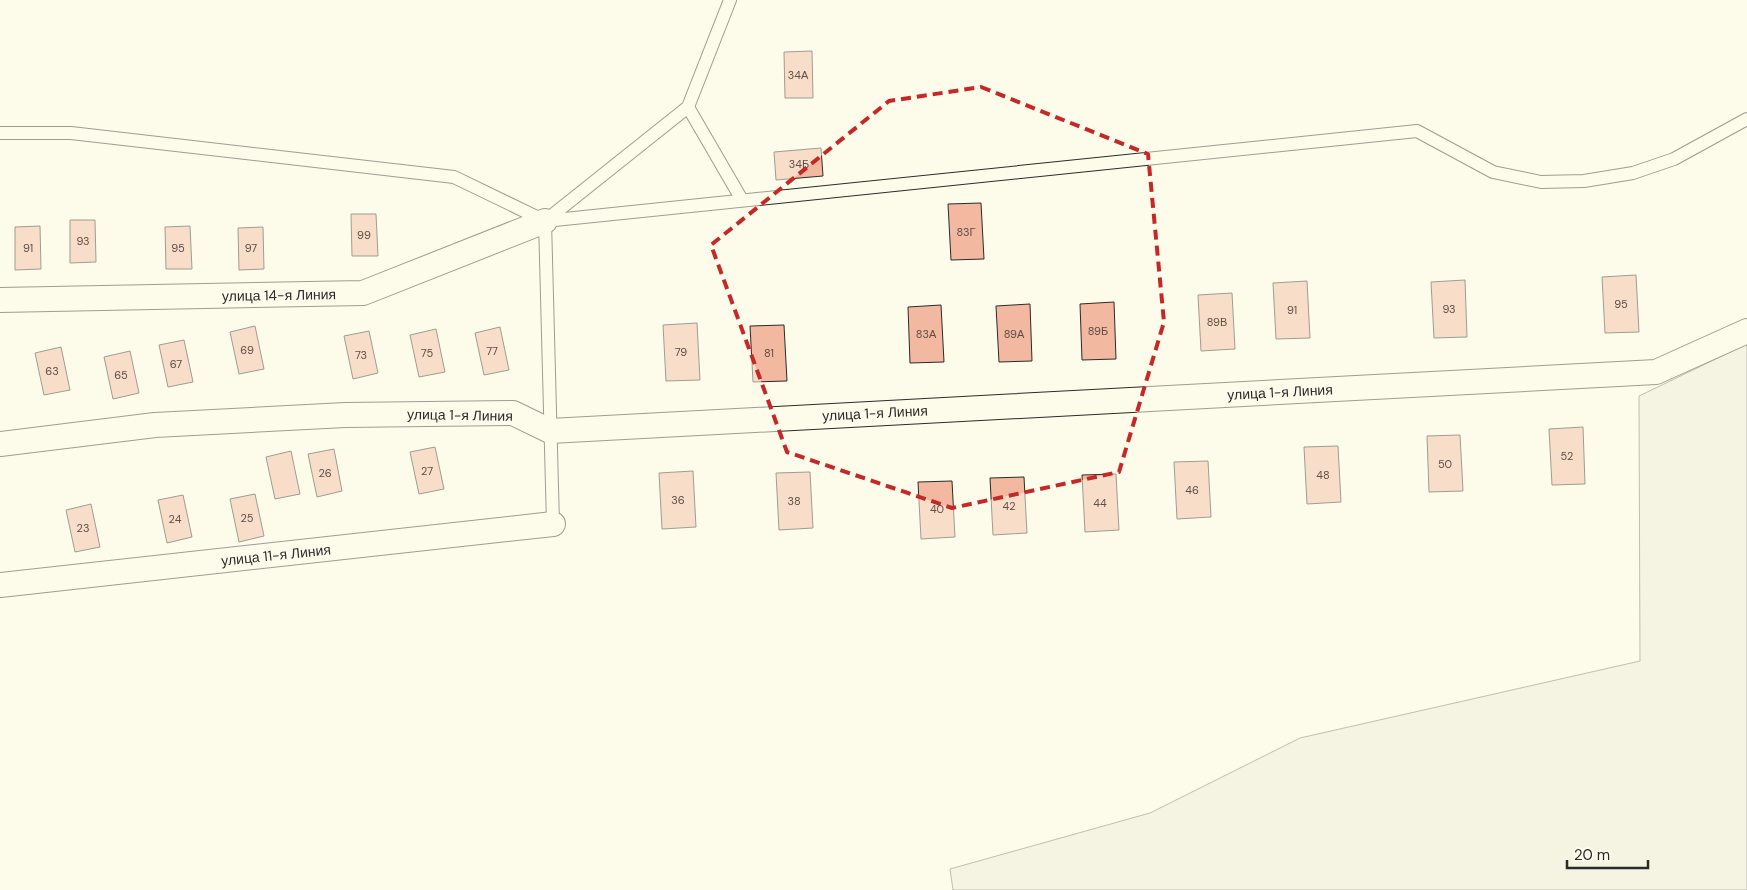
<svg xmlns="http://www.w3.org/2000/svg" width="1747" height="890" font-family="'DM Sans',sans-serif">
<rect width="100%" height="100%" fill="#fdfbea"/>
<path fill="#ecebdb" stroke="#74746e" d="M1747,344V890H953L950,869L1150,813L1300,738L1640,661L1639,396Z"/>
<path fill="#f2b8a0" stroke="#2b2b2b" d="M812,51L813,98H785L784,52Z
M821,148L823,176L776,180L774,152Z
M981,203L984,259L951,260L948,204Z
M351,214H376L378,256H352Z
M70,220H95L96,262L70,263Z
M40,226L41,269L15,270V227Z
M190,226L192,269H166L165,227Z
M263,227L264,269L239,270L238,228Z
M1636,275L1639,332L1605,333L1602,277Z
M1465,280L1467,337L1434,338L1431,282Z
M1307,281L1310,338L1276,339L1273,283Z
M1232,293L1235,349L1201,351L1198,295Z
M1114,302L1116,359L1082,360L1080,304Z
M1030,304L1032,361L999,362L996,306Z
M941,305L944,362L910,363L908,307Z
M697,323L700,380L666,381L663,325Z
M784,325L787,381L753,382L750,326Z
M255,326L264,369L239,374L230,332Z
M500,327L509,370L484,375L475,333Z
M436,329L445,372L419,377L410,335Z
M369,331L378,373L353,379L344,336Z
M184,340L193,382L168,387L159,345Z
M61,347L70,390L44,395L35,353Z
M130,351L139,393L113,399L104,357Z
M1583,427L1585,484L1552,485L1549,429Z
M1460,435L1463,491L1429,492L1427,436Z
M1338,446L1341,502L1307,504L1304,447Z
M435,447L444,489L419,494L410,452Z
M334,449L342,491L317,497L308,454Z
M291,451L300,494L275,499L266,457Z
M1208,461L1211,517L1177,519L1174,462Z
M693,471L696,527L662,529L659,473Z
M810,472L813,528L779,530L776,473Z
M1116,474L1119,530L1085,532L1082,475Z
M1024,477L1027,533L993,535L990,478Z
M952,481L955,537L921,539L918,482Z
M255,494L264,536L239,542L230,499Z
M183,495L192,537L167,543L158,500Z
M91,504L100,547L75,552L66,510Z"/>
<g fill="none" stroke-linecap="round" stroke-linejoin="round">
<g stroke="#2b2b2b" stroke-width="14">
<path id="lane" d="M688,107L742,200
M0,133H71L454,177L545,221L1417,131L1493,172L1541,182L1584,181L1633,173L1674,159L1747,119
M553,524L545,221L688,107L730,0"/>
</g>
<g stroke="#2b2b2b" stroke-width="26">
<path id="street" d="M0,300L363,293L545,221
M0,444L155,425L345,415L513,413L550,431L1656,372L1747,331
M0,585L553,524"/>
</g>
<use href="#lane" stroke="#fdfbea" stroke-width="12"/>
<use href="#street" stroke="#fdfbea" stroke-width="24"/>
</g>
<path d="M0 0H1747V890H0ZM981,87L1148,154L1164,322L1119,472L952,508L787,452L711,245L889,101Z" fill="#fdfbea" fill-opacity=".55" fill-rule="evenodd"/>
<path fill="none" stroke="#c62828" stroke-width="4" stroke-dasharray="10 6" stroke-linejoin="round" d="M981,87L1148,154L1164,322L1119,472L952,508L787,452L711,245L889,101Z"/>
<g text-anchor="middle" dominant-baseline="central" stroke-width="4" stroke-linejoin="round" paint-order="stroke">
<g font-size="11" fill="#5d4e48">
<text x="798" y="75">34А</text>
<text x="799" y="164">34Б</text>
<text x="966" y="232">83Г</text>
<text x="364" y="235">99</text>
<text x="83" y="241">93</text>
<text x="28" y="248">91</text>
<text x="178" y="248">95</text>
<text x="251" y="248">97</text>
<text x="1621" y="304">95</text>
<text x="1449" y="309">93</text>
<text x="1292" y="310">91</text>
<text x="1217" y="322">89В</text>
<text x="1098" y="331">89Б</text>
<text x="926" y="334">83А</text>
<text x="1014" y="334">89А</text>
<text x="247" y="350">69</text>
<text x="492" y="351">77</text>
<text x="681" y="352">79</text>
<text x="427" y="353">75</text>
<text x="769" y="353">81</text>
<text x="361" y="355">73</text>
<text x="176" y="364">67</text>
<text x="52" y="371">63</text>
<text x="121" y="375">65</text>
<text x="1567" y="456">52</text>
<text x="1445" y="464">50</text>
<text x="427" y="471">27</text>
<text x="325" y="473">26</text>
<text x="1323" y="475">48</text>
<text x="1192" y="490">46</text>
<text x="678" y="500">36</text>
<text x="794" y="501">38</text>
<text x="1100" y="503">44</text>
<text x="1009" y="506">42</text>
<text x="937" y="509">40</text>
<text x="247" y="518">25</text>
<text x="175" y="519">24</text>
<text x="83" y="528">23</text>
</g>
<g font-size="14" fill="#2b2b2b" stroke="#fdfbea">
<text transform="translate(279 295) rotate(-1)">улица 14-я Линия</text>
<text transform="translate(1280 392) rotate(-3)">улица 1-я Линия</text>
<text transform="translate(875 413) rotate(-3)">улица 1-я Линия</text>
<text transform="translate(460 415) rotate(1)">улица 1-я Линия</text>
<text transform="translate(276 555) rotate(-6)">улица 11-я Линия</text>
</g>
</g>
<path d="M1567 860v8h81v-8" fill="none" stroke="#2b2b2b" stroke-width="2.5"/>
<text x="1574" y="860" font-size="15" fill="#2b2b2b" stroke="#fdfbea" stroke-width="4" paint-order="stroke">20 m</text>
</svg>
